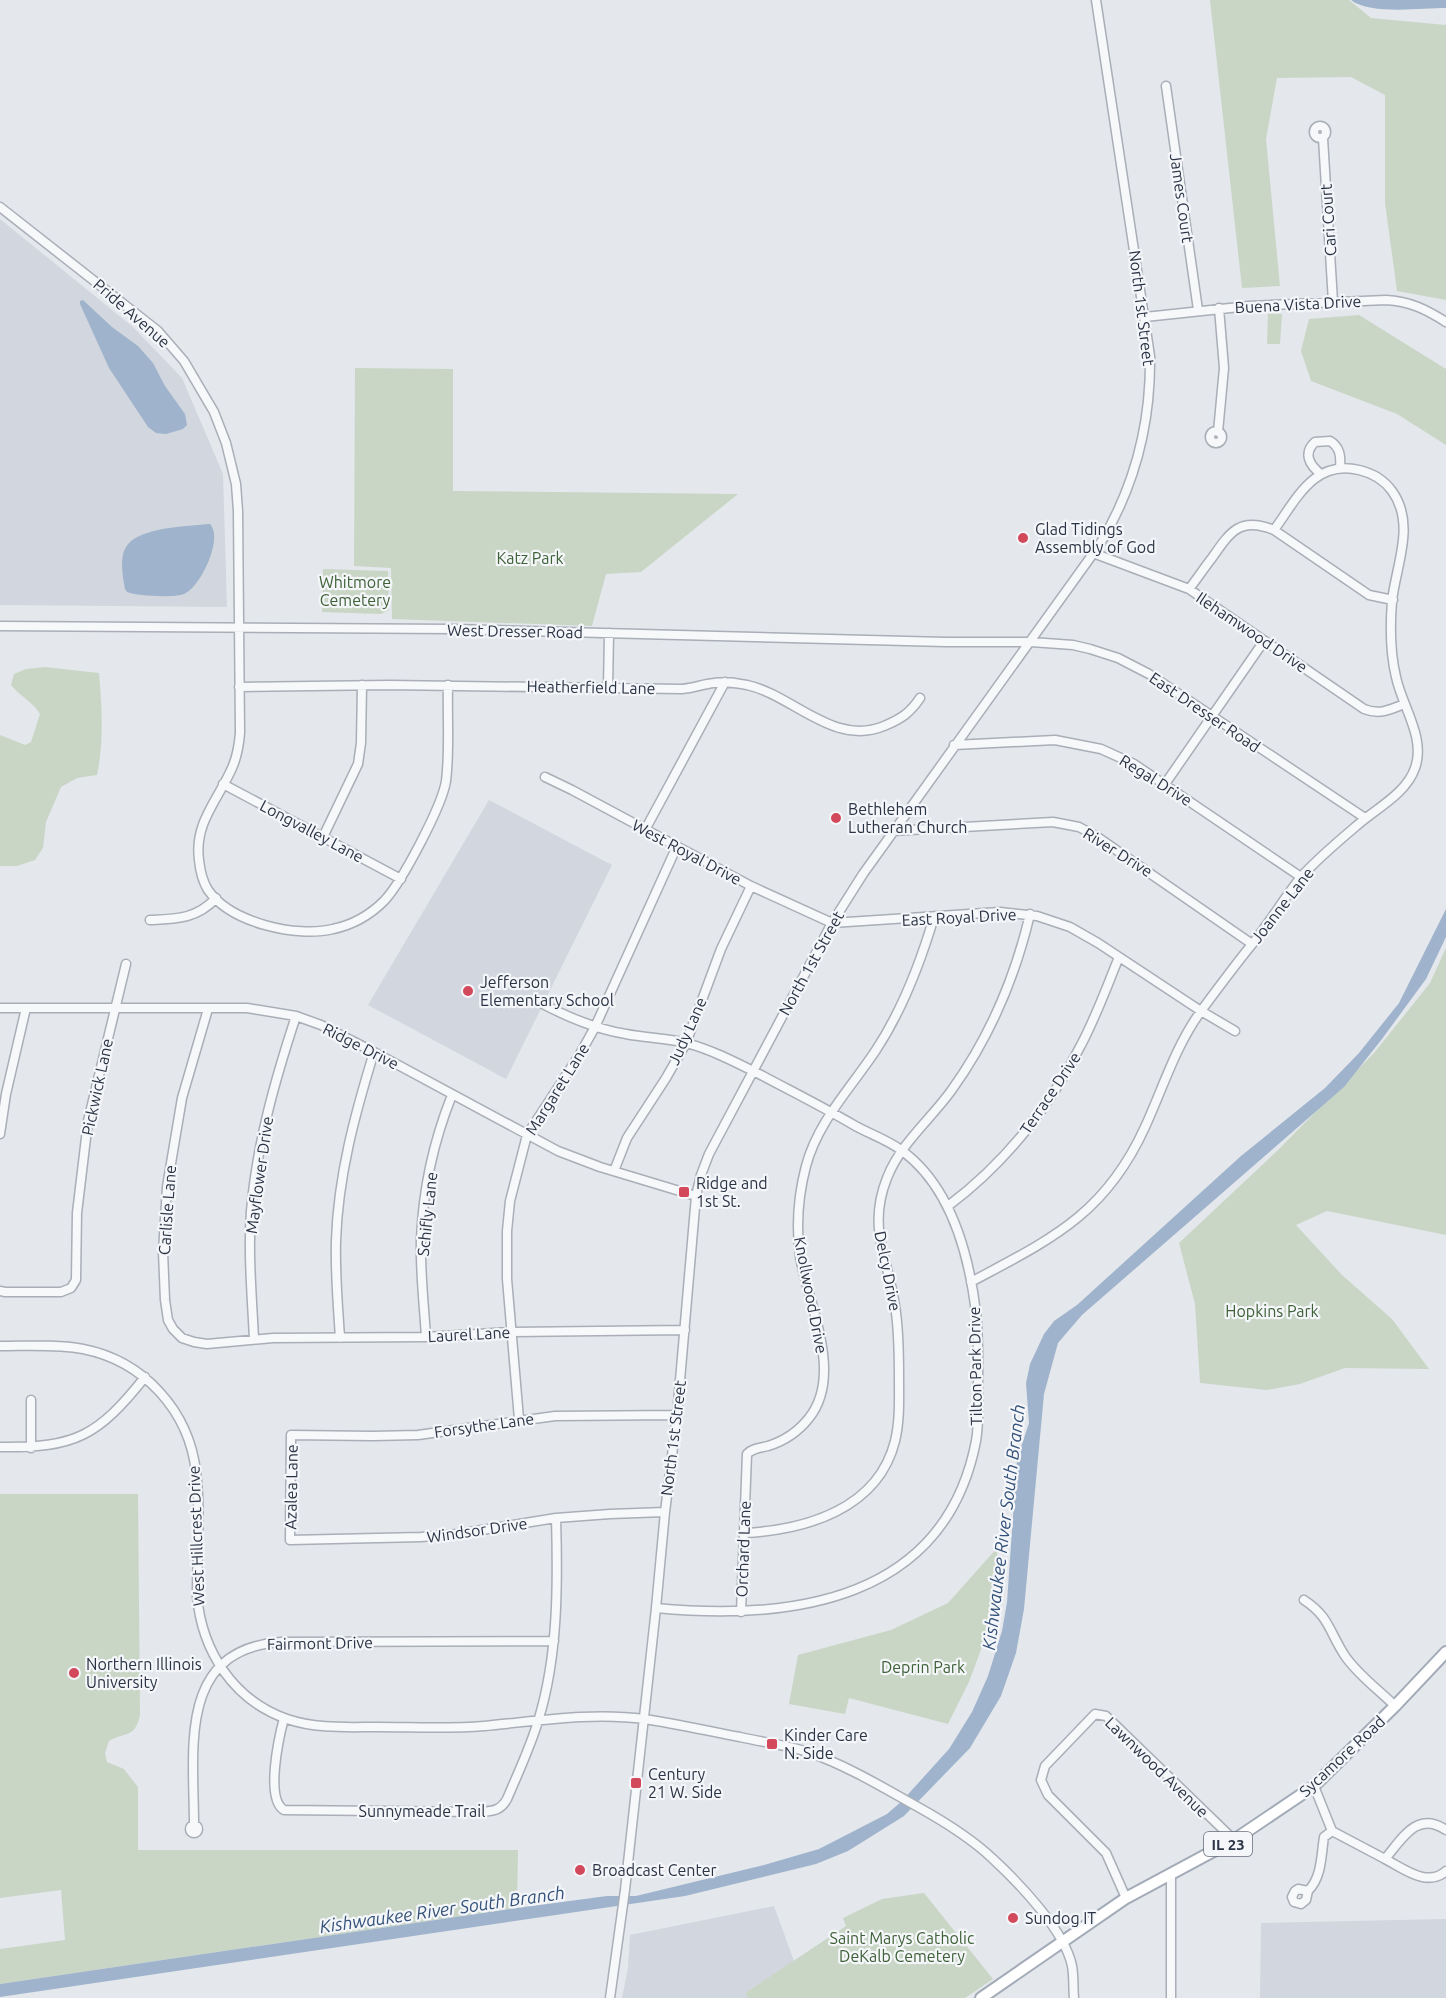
<svg xmlns="http://www.w3.org/2000/svg" width="1446" height="1998" font-family="Ubuntu,sans-serif">
<rect width="100%" height="100%" fill="#e4e7ec"/>
<path fill="#d2d6de" d="M0,219L133,327L182,378L223,474L227,607L0,605Z
M489,800L612,865L506,1079L368,1005Z
M774,1906L794,1961L745,1993L748,1998H622L628,1968L630,1935Z
M1446,1919V1998H1260L1261,1923Z"/>
<path fill="#c9d6c5" d="M1210,0H1349L1371,18L1446,25V300L1397,291L1385,203V95L1351,77L1277,78L1266,139L1280,286L1242,288Z
M1268,313L1282,314L1280,344H1267Z
M1359,315L1446,369V445L1397,414L1311,381L1301,351L1309,319Z
M355,368L453,369V491L738,494L641,572L606,574L592,626L392,619L391,568L354,566Z
M323,569L388,571L389,610L381,614L322,612Z
M45,667L99,673C102,707 104,742 97,775L77,778L61,787L46,822L43,848L35,860L17,866H0V735L25,745L31,742L40,714C33,702 21,697 11,685L14,674L26,669Z
M1446,948V1235L1327,1211L1296,1225L1342,1275L1392,1319L1429,1369L1345,1368L1300,1384L1267,1390L1200,1383L1195,1304L1179,1243L1277,1151L1374,1053L1430,983Z
M0,1494H138L140,1715C135,1738 127,1731 109,1741L105,1753L107,1762L124,1769L138,1787V1850H518L517,1908L0,1984V1949L65,1940L61,1890L0,1898Z
M998,1547L987,1633L969,1682L948,1724L849,1698L845,1714L789,1704L798,1655L891,1630L948,1603Z
M924,1893L993,1979L965,1998H748L745,1993L846,1926L843,1918L882,1899Z"/>
<path fill="#9fb4cc" d="M1351,0H1446V8C1421,8 1370,15 1351,0Z
M83,300L112,327L138,346L153,363L165,386L185,414L187,425L183,429L166,434L156,433L148,427L109,368L80,304V301Z
M210,524C224,538 200,588 184,594C174,598 137,596 127,592L125,589C123,578 119,558 126,547C138,527 188,526 210,524Z
M1446,909V937L1426,979L1382,1039L1344,1087L1082,1315L1058,1343L1044,1394L1024,1609L1016,1653L1001,1696L970,1748L904,1816L848,1851L816,1864L685,1896L0,1997V1984L517,1908L607,1896H636L764,1865L819,1849L887,1814L902,1801L949,1749L972,1712L988,1676L1002,1631L1007,1602L1017,1459L1029,1423L1026,1383L1030,1364L1044,1334L1054,1321L1077,1305L1241,1156L1325,1088L1359,1053L1399,1003Z"/>
<g fill="none" stroke-linecap="round" stroke-linejoin="round">
<g stroke="#a9aeb7" stroke-width="11">
<path id="minor" d="M1166,86L1198,310
M1314 132a6 6 0 1 1 12 0a6 6 0 1 1-12 0Z
M1323,138L1333,302
M0,207L158,331L184,361L214,412L226,443L236,484L238,511L240,733C239,745 237,757 232,768C218,800 194,823 199,860C200,870 203,882 208,890C231,923 297,938 333,929C352,925 370,915 384,901C402,882 442,806 446,781C450,750 447,717 448,685
M1145,317L1249,306L1386,300C1410,301 1427,310 1446,322
M1210 437a6 6 0 1 1 12 0a6 6 0 1 1-12 0Z
M1218,432L1224,368L1219,308
M1321,474C1309,465 1303,453 1315,442L1330,441C1340,447 1341,456 1340,468
M1093,553L1189,589L1364,709C1379,715 1390,710 1404,704
M1189,589C1197,579 1204,568 1212,558C1230,532 1240,516 1274,530L1369,595L1393,600
M0,626L453,629L945,642H1031L1073,645L1090,649L1118,658L1149,674L1365,818
M239,687L389,685L682,689C694,688 703,684 714,683C725,681 736,683 747,685C793,695 833,747 884,726C901,719 910,713 920,698
M608,688L609,633
M954,745L1055,740L1101,749L1134,764L1301,877
M545,777L572,790L751,886L832,923L1000,912L1037,916L1070,927L1098,943L1201,1011L1235,1031
M223,784L401,879
M1165,784L1264,641
M645,830L725,682
M892,831L1053,822L1079,827L1096,836L1252,944
M323,837L358,764L361,743L362,685
M150,920C176,919 197,919 216,898
M537,1001C565,1016 594,1029 626,1034C646,1038 667,1038 686,1043C713,1050 739,1064 763,1076C793,1092 823,1107 852,1124C867,1133 886,1139 901,1150C951,1186 969,1254 976,1313C979,1339 978,1365 978,1391C978,1407 979,1425 976,1441C945,1601 792,1621 656,1608
M0,1008H247L296,1016L321,1025L374,1052L558,1151L600,1167L696,1196
M208,1009L182,1098L167,1187L163,1252L165,1300L168,1320L173,1329L182,1338L194,1342L207,1344L273,1338L426,1337L512,1332L685,1330
M0,1134L6,1094L26,1008
M614,1171L627,1138L666,1078L686,1043L721,949L751,886
M948,1206C1004,1164 1050,1107 1081,1045C1096,1017 1107,986 1119,957
M971,1282C1051,1239 1105,1215 1145,1127C1163,1088 1175,1047 1201,1011C1218,988 1235,965 1253,943C1270,922 1284,898 1301,877C1319,857 1341,839 1361,822C1379,807 1407,792 1415,768C1426,738 1402,706 1396,677C1390,652 1390,626 1392,601C1396,565 1416,524 1392,491C1384,480 1372,473 1359,470C1314,459 1296,500 1274,530
M0,1291L5,1292H61L71,1288L76,1280L77,1213L88,1121L126,964
M426,1337C424,1304 420,1272 421,1239C423,1190 434,1140 452,1095
M340,1338C338,1306 335,1274 336,1241C338,1176 355,1114 374,1052
M254,1339C252,1297 248,1254 251,1211C257,1143 275,1080 296,1016
M0,1346C27,1346 56,1344 83,1349C144,1361 189,1411 196,1472C201,1510 197,1558 197,1596C202,1651 233,1700 287,1719C316,1729 347,1727 377,1727C413,1727 449,1729 484,1726C538,1721 591,1712 645,1719C677,1724 708,1731 740,1737C762,1742 786,1745 808,1752C848,1766 882,1787 918,1807C945,1822 971,1838 993,1859C1019,1883 1065,1931 1072,1966C1074,1976 1073,1988 1074,1998
M519,1419L507,1279V1231L510,1201L527,1135L580,1054L595,1027L677,846
M0,1447C76,1448 98,1436 145,1377
M31,1448V1400
M665,1512L610,1514L556,1518L457,1534L421,1537L290,1540L291,1435L373,1436L418,1435L555,1416L677,1415
M744,1533C806,1530 878,1509 895,1441C900,1421 899,1399 899,1378C899,1354 899,1330 895,1306C888,1258 867,1228 887,1178C900,1144 930,1120 951,1091C990,1037 1015,978 1030,914
M1304,1600C1330,1617 1329,1632 1345,1656C1358,1675 1379,1690 1395,1706
M741,1612L747,1454C753,1448 760,1448 768,1446C784,1441 798,1432 809,1418C844,1374 808,1305 800,1256C796,1226 798,1196 806,1166C818,1121 851,1088 876,1050C903,1009 920,964 934,917
M284,1718C279,1737 265,1799 284,1810L478,1812C491,1811 500,1812 507,1799C518,1773 531,1746 539,1718C558,1655 558,1584 556,1518
M1314,1786L1332,1831
M190 1829a4 4 0 1 1 8 0a4 4 0 1 1-8 0Z
M194,1825C194,1749 177,1649 281,1642L554,1641
M1446,1830C1417,1810 1402,1839 1385,1859C1403,1868 1427,1888 1446,1871
M1332,1831L1385,1859
M1171,1874V1998
M1298,1889L1308,1891L1306,1900L1301,1904L1294,1902L1292,1897L1295,1891Z
M1308,1891C1322,1877 1321,1856 1324,1837L1332,1831
M1126,1898L1106,1853L1048,1795L1041,1780L1045,1766L1095,1714L1106,1716L1234,1840
M610,1998L625,1890L656,1608L665,1512L677,1415L696,1196L701,1175L709,1154L832,923L863,874L1100,544C1135,486 1151,424 1150,356L1096,0"/>
</g>
<g stroke="#a3abb8" stroke-width="14">
<path id="major" d="M981,1998L1126,1898L1234,1840L1314,1786L1395,1706L1446,1652"/>
</g>
<use href="#minor" stroke="#f7f8fa" stroke-width="8"/>
<use href="#major" stroke="#fff" stroke-width="10"/>
</g>
<g fill="#d1495b" stroke="#f4f6f9" stroke-width="2">
<circle cx="1023" cy="538" r="6"/>
<circle cx="836" cy="818" r="6"/>
<circle cx="468" cy="991" r="6"/>
<rect x="678" y="1186" width="12" height="12" rx="3"/>
<circle cx="74" cy="1673" r="6"/>
<rect x="766" y="1738" width="12" height="12" rx="3"/>
<rect x="630" y="1777" width="12" height="12" rx="3"/>
<circle cx="580" cy="1870" r="6"/>
<circle cx="1013" cy="1918" r="6"/>
</g>
<g text-anchor="middle" dominant-baseline="central" stroke-width="4.5" stroke-linejoin="round" paint-order="stroke">
<rect fill="#f4f6f9" stroke="#676e7b" stroke-width="1.5" x="1204" y="1832" width="48" height="24" rx="4.5"/>
<g font-size="15" font-weight="bold" fill="#2b3445">
<text x="1228" y="1844">IL 23</text>
</g>
<g font-size="16" fill="#2b3445" stroke="#f4f6f9">
<text transform="translate(1182 198) rotate(82)">James Court</text>
<text transform="translate(1328 220) rotate(-94)">Cari Court</text>
<text transform="translate(1298 304) rotate(-3)">Buena Vista Drive</text>
<text transform="translate(1142 308) rotate(83)">North 1st Street</text>
<text transform="translate(132 313) rotate(41)">Pride Avenue</text>
<text transform="translate(515 631) rotate(1)">West Dresser Road</text>
<text transform="translate(1252 632) rotate(34)">Ilehamwood Drive</text>
<text transform="translate(591 687) rotate(1)">Heatherfield Lane</text>
<text transform="translate(1205 712) rotate(34)">East Dresser Road</text>
<text transform="translate(1156 780) rotate(32)">Regal Drive</text>
<text transform="translate(312 831) rotate(28)">Longvalley Lane</text>
<text transform="translate(687 852) rotate(28)">West Royal Drive</text>
<text transform="translate(1118 852) rotate(32)">River Drive</text>
<text transform="translate(1282 905) rotate(-52)">Joanne Lane</text>
<text transform="translate(959 917) rotate(-3)">East Royal Drive</text>
<text transform="translate(811 963) rotate(-61)">North 1st Street</text>
<text transform="translate(687 1031) rotate(-66)">Judy Lane</text>
<text transform="translate(361 1046) rotate(27)">Ridge Drive</text>
<text transform="translate(97 1087) rotate(-78)">Pickwick Lane</text>
<text transform="translate(557 1089) rotate(-58)">Margaret Lane</text>
<text transform="translate(1050 1093) rotate(-56)">Terrace Drive</text>
<text transform="translate(259 1175) rotate(-82)">Mayflower Drive</text>
<text transform="translate(167 1210) rotate(-86)">Carlisle Lane</text>
<text transform="translate(427 1214) rotate(-84)">Schifly Lane</text>
<text transform="translate(888 1271) rotate(79)">Delcy Drive</text>
<text transform="translate(811 1295) rotate(79)">Knollwood Drive</text>
<text transform="translate(469 1334) rotate(-3)">Laurel Lane</text>
<text transform="translate(975 1366) rotate(-91)">Tilton Park Drive</text>
<text transform="translate(484 1425) rotate(-8)">Forsythe Lane</text>
<text transform="translate(673 1438) rotate(-83)">North 1st Street</text>
<text transform="translate(291 1487) rotate(-89)">Azalea Lane</text>
<text transform="translate(477 1530) rotate(-8)">Windsor Drive</text>
<text transform="translate(196 1536) rotate(-92)">West Hillcrest Drive</text>
<text transform="translate(743 1549) rotate(-88)">Orchard Lane</text>
<text transform="translate(320 1643) rotate(-1)">Fairmont Drive</text>
<text transform="translate(1342 1756) rotate(-43)">Sycamore Road</text>
<text transform="translate(1157 1767) rotate(44)">Lawnwood Avenue</text>
<text x="422" y="1811">Sunnymeade Trail</text>
</g>
<g font-size="16" fill="#2b3445" stroke="#f4f6f9" text-anchor="start">
<text x="1035" y="529">Glad Tidings<tspan x="1035" dy="18">Assembly of God</tspan></text>
<text x="848" y="809">Bethlehem<tspan x="848" dy="18">Lutheran Church</tspan></text>
<text x="480" y="982">Jefferson<tspan x="480" dy="18">Elementary School</tspan></text>
<text x="696" y="1183">Ridge and<tspan x="696" dy="18">1st St.</tspan></text>
<text x="86" y="1664">Northern Illinois<tspan x="86" dy="18">University</tspan></text>
<text x="784" y="1735">Kinder Care<tspan x="784" dy="18">N. Side</tspan></text>
<text x="648" y="1774">Century<tspan x="648" dy="18">21 W. Side</tspan></text>
<text x="592" y="1870">Broadcast Center</text>
<text x="1025" y="1918">Sundog IT</text>
</g>
<g font-size="16" fill="#3f6138" stroke="#f4f6f9">
<text x="530" y="558">Katz Park</text>
<text x="355" y="582">Whitmore<tspan x="355" dy="18">Cemetery</tspan></text>
<text x="1272" y="1311">Hopkins Park</text>
<text x="923" y="1667">Deprin Park</text>
<text x="902" y="1938">Saint Marys Catholic<tspan x="902" dy="18">DeKalb Cemetery</tspan></text>
</g>
<g font-size="18" font-style="italic" fill="#34527a" stroke="#f4f6f9">
<text transform="translate(1003 1527) rotate(-83)">Kishwaukee River South Branch</text>
<text transform="translate(442 1909) rotate(-8)">Kishwaukee River South Branch</text>
</g>
</g>
</svg>
